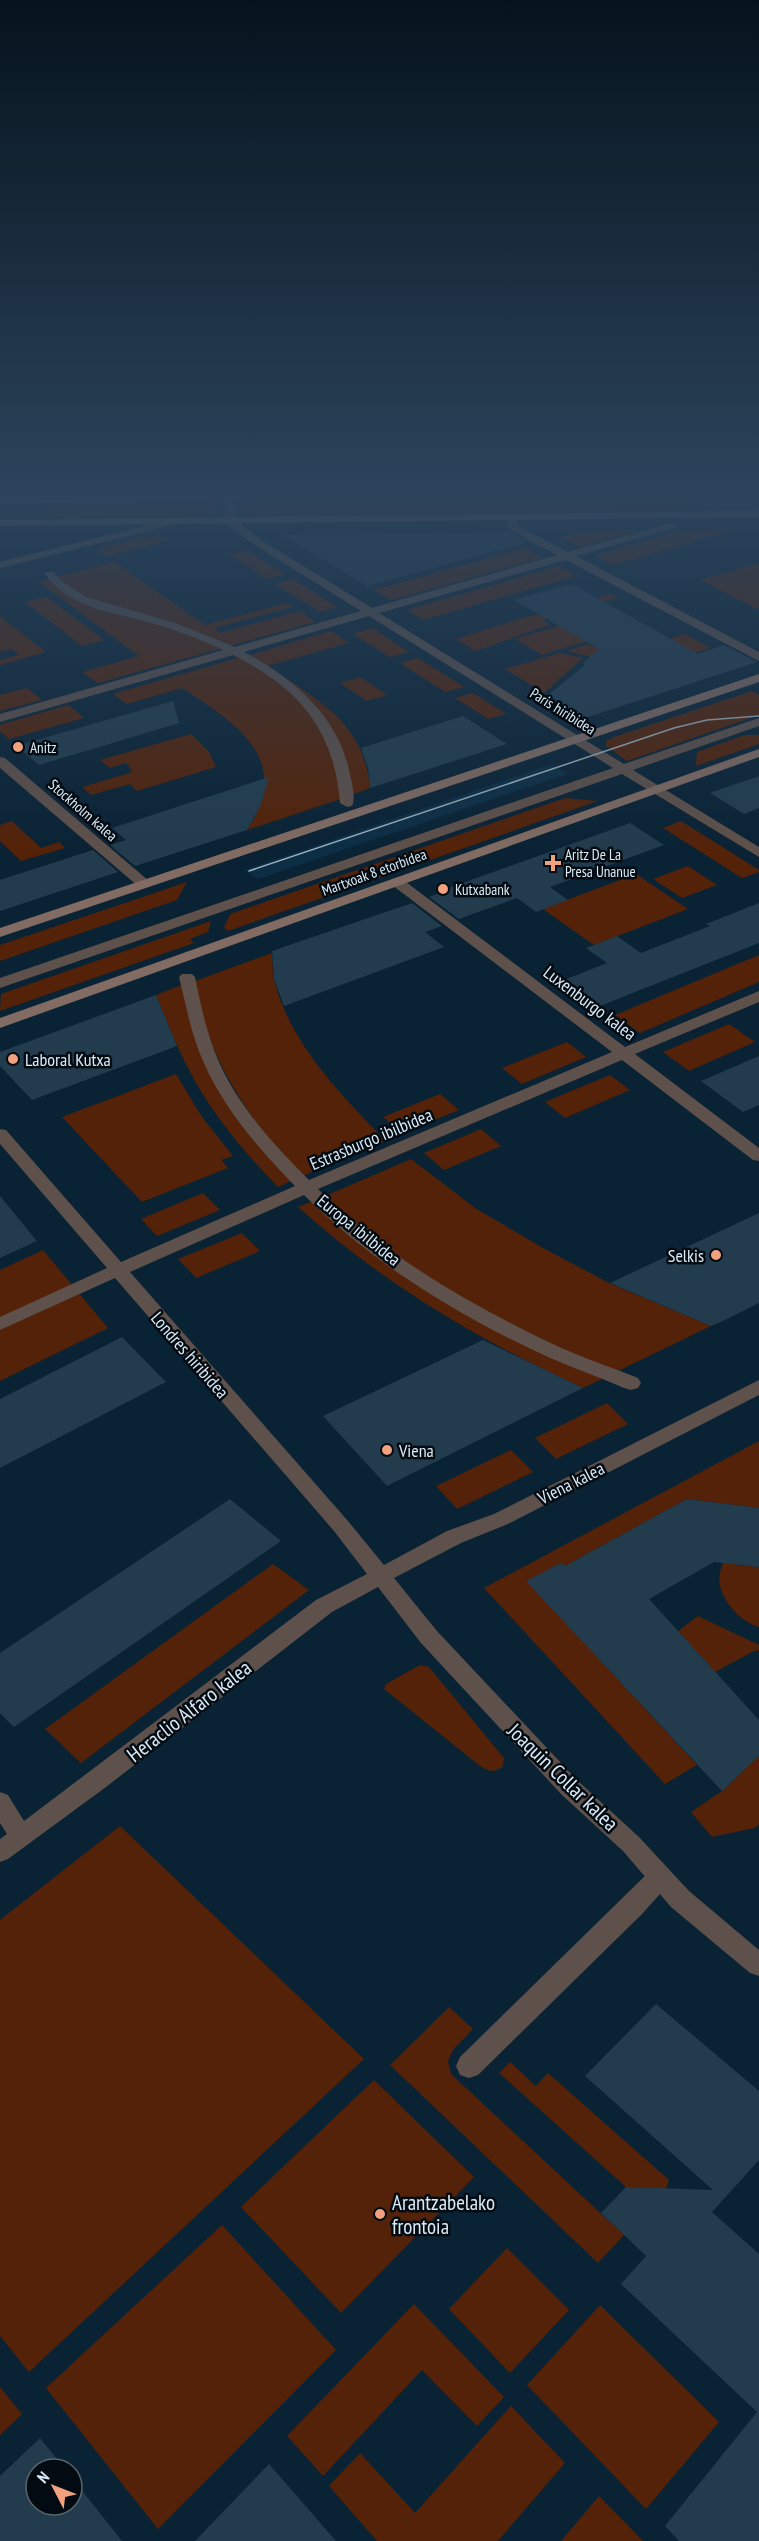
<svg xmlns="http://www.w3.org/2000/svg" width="759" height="2541" font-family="'PT Sans Narrow',sans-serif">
<rect width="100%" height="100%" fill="#092234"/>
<path fill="#0c2e44" d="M552,764L567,774L258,879L245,870Z"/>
<path fill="#542208" d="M759,496V509L256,516L239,511V507L253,502Z
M213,503L216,504V515L211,516L42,518L45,505Z
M737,529L613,565L595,556L682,530Z
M639,530L579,547L560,538L586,531Z
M145,537H163L169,540L108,556L96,549Z
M525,548L542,558L391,600L374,590Z
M247,551L285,574L267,579L230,555Z
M114,562L205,625L287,603L293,607L214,628L220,633L300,611L315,622L229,646L81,597L55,577Z
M759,563V610L700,580Z
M559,566L576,576L423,620L407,610Z
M49,579L65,593L157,623L223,648L98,683L82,672L139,656L39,582Z
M293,579L337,607L320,612L275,584Z
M611,594L618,598L543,620L550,625L475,651L456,639L516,620Z
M47,597L104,640L82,646L25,602Z
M0,616L46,652L0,665V660L19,655L12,649L0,652Z
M592,616L620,631L542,655L515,639Z
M372,628L409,652L390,657L353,634Z
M331,631L349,643L267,666L250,655Z
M685,634L711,648L655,666L635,667L566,651L589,644L612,656Z
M560,653L583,658L544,693L505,669Z
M241,657L277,681L308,710L331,746L341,799L247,830C294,760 236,723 182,688L127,704L113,694Z
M418,658L464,687L445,692L400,663Z
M360,677L387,695L367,701L340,683Z
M287,679C332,709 364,730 370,788L351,795L342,751Z
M27,688L42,700L0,711V695Z
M752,691L759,695V715L627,761L606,746V742L611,738Z
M473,693L506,714L488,719L455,698Z
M68,705L84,718L9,739L0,731V725Z
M191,734L209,752L216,767L137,791L130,784L91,795L82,787L133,772L126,763L110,768L100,760Z
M745,735H759V744L696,766L697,752Z
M565,798L598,801L228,931L224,928L230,914Z
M12,821L41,848L59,842L65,848L21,861L0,841V825Z
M681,821L759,870V872L742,878L663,828Z
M688,866L717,885L682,898L653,879Z
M636,874L688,909L594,945L543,909Z
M187,882L177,900L0,961V945Z
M211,921L208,932L190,939L194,943L0,1011L1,994Z
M272,953C273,962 272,972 274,980C291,1045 341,1095 386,1141L300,1177C249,1117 207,1061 195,981Z
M759,955V982L640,1033L615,1015Z
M184,984L194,1034L291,1181L278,1187C243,1151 210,1112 187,1066C175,1043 166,1019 156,995Z
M729,1024L755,1042L689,1071L663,1052Z
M567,1042L586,1057L522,1084L502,1068Z
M176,1074L202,1117L233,1156L221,1160L228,1168L142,1202L62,1117Z
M610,1075L630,1090L565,1118L545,1102Z
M440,1094L459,1110L402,1133L383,1117Z
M481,1129L501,1146L444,1170L424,1153Z
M411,1159L475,1208L543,1248L609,1283L711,1326L616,1372C554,1346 493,1318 436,1282C396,1257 360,1227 323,1197Z
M203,1193L220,1210L157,1236L141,1219Z
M313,1201L360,1239L602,1379L583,1388C477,1339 385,1285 298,1207Z
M242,1233L260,1251L196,1278L178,1259Z
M43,1250L108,1328L0,1381V1270Z
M607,1403L628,1424L556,1459L535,1438Z
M759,1441V1508L687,1499L565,1566L561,1563L527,1581L697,1765L665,1784L484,1588Z
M511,1450L533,1472L457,1509L436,1486Z
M727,1555L738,1565L759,1567V1627C739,1622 715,1595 720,1573C721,1567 724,1560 727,1555Z
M273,1564L309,1590L81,1763L45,1729Z
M698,1616L759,1645V1651L756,1650L715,1672L678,1631Z
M420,1665L429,1667L504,1758L503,1766C495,1773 489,1772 480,1766L384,1689L386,1684Z
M759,1756V1824L755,1828L712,1837L691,1812L722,1791Z
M120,1826L364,2059L29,2372L0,2336V1920Z
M449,2007L473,2029L453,2050L448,2061L451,2074L624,2235L598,2263L390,2065Z
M510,2062L536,2086L548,2073L669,2180L666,2189L626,2187L499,2073Z
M374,2080L474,2177L341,2313L241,2207Z
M222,2225L336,2350L158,2529L46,2388Z
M507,2248L569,2310L510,2373L449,2309Z
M414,2304L504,2397L477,2426L422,2370L323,2476L287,2436Z
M600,2305L719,2422L646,2509L527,2385Z
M0,2387L22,2414L0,2435Z
M511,2406L565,2463L498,2541H377L329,2486L360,2453L415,2513Z
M599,2496L643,2541H561Z"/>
<path fill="#223c4e" d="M510,532L528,542L367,586L283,535Z
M572,584L698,654L724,645L757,662L585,718L548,695L586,664L583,663L599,649L514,600Z
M173,701L179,723L39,765L16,746Z
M463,716L507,744L370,788L368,768L361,748Z
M759,776V808L744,814L710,793Z
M269,777L260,807L247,830L135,866L110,845L126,840L112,828Z
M630,823L664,845L550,887L568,900L536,912L517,898L459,919L429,897L445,891L443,890Z
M93,850L118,872L0,911V880Z
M412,903L442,926L425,932L444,947L284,1006L274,979L272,951Z
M759,903V943L600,1006L564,980L607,963L586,948L617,936L641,953L710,926L706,924Z
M156,995L177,1046L32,1100L0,1066V1052Z
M759,1056V1105L743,1112L701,1081Z
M0,1196L37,1241L0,1258Z
M759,1213V1303L727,1319L711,1326L610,1283Z
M122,1337L166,1382L0,1468V1399Z
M483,1340L583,1388L387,1486L323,1416Z
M230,1499L281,1541L14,1727L0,1713V1653Z
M687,1499L759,1508V1567L714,1562L649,1599L759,1720V1756L722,1791L526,1581L561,1563L565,1566Z
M656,2004L759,2091V2160L712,2212L759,2254V2541H679L665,2526L757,2412L621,2284L646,2256L601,2213L626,2187L713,2190L585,2076Z
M40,2438L65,2469H36V2505H72V2478L122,2541H0V2476Z
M269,2464L336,2541H195Z"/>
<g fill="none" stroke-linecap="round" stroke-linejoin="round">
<path fill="#5e504a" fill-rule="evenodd" d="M660,1866L669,1870L672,1877L669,1884L642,1914L478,2075L469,2078L460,2075L456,2066L460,2057L651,1870Z"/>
<path fill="#5e504a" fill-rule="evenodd" d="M226,495L235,497L234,519L261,540L372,608L557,555L512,531L506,524L511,515H519L520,517L516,524L520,527L568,552L667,524H675V528L576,556L759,652V661L566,560L379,613L624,764L759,718V726L633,770L759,847V857L622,774L0,988V978L613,768L369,616L244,652C294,678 339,717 350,774C352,784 356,797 352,806L347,807L340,803C334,729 299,688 233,655L0,722V714L223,650C198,638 171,628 144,621C107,611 69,607 45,574L46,572H54L63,582L86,597L175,623L235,647L361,611L253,544L225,522Z
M176,518L180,519V523L0,568V562Z
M0,757L5,758L149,881L151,884L149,887H139L0,768Z
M397,878L402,879L625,1047L759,991V1002L635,1054L759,1148V1161L753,1160L622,1060L318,1189C385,1256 472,1306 557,1346C583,1358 611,1367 638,1378L641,1383L638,1388L631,1390L624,1388C599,1377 573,1368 548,1357C460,1317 372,1263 304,1195L130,1272L348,1521L384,1565L447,1531L494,1514L759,1380V1395L508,1524L461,1543L394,1578L437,1631L578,1781L639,1837L689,1891L759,1950V1976L750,1973L671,1907L623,1851L562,1795L421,1643L378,1587L332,1612L106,1787L8,1859L0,1862V1839L7,1834L0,1823V1792L8,1795L24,1821L316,1600L367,1574L334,1531L115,1278L0,1330V1317L107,1268L0,1144V1129L6,1130L121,1262L295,1186C260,1150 223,1108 203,1061C191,1034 186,1005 179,977L182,974H192L195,977C201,1006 207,1035 219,1062C239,1107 274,1145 309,1180L612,1052L392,885L390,882L392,879Z"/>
<path fill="#816b62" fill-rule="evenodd" d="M157,495H392L387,498L0,504V498Z
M759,511V517L0,526V520Z
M759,674V682L0,937V928Z
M759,749V757L0,1028V1018Z"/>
<path stroke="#9dafbc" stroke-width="1.5" d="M249,871L674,728L707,720L759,716"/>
</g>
<linearGradient id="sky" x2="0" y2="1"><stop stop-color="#05131d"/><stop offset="0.58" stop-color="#2c445c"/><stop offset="1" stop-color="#2c445c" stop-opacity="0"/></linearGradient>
<rect width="759" height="851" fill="url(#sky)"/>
<g fill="#f1a17d" stroke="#030b12" stroke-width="2">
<circle cx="18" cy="747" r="6"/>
<path d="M550 854h6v6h6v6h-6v6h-6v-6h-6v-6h6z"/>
<circle cx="443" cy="889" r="6"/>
<circle cx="13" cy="1059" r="6"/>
<circle cx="716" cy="1255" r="6"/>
<circle cx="387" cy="1450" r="6"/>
<circle cx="380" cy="2214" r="6"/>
</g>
<g text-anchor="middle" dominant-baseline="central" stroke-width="5" stroke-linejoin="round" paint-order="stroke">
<g font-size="15" fill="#dcebf6" stroke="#030b12">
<text transform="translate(563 711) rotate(32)">Paris hiribidea</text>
<text transform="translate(83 810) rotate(41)">Stockholm kalea</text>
<text transform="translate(374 872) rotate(-20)">Martxoak 8 etorbidea</text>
</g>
<g font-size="15" fill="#dcebf6" stroke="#030b12" text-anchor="start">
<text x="30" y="747">Anitz</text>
<text x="565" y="854">Aritz De La<tspan x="565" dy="17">Presa Unanue</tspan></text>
<text x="455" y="889">Kutxabank</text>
</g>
<g font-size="18" fill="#dcebf6" stroke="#030b12">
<text transform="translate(590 1003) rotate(37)">Luxenburgo kalea</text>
<text transform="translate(371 1139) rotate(-23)">Estrasburgo ibilbidea</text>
<text transform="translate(359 1230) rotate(39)">Europa ibilbidea</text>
<text transform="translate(190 1355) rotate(49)">Londres hiribidea</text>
<text transform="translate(571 1483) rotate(-27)">Viena kalea</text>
</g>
<g font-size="18" fill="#dcebf6" stroke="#030b12" text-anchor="start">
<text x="25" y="1059">Laboral Kutxa</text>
<text x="704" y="1255" text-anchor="end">Selkis</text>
<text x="399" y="1450">Viena</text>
</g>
<g font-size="21" fill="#dcebf6" stroke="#030b12">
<text transform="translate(189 1711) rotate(-38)">Heraclio Alfaro kalea</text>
<text transform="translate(563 1777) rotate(44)">Joaquin Collar kalea</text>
</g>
<g font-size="21" fill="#dcebf6" stroke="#030b12" text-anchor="start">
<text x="392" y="2202">Arantzabelako<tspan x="392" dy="24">frontoia</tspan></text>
</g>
</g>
<g transform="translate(54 2487) rotate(312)"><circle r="28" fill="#030b12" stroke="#5a656d" stroke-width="1.5"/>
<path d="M0-4.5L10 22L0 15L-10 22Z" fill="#f1a17d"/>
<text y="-9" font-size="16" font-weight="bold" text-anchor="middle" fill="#dcebf6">N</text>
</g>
</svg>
